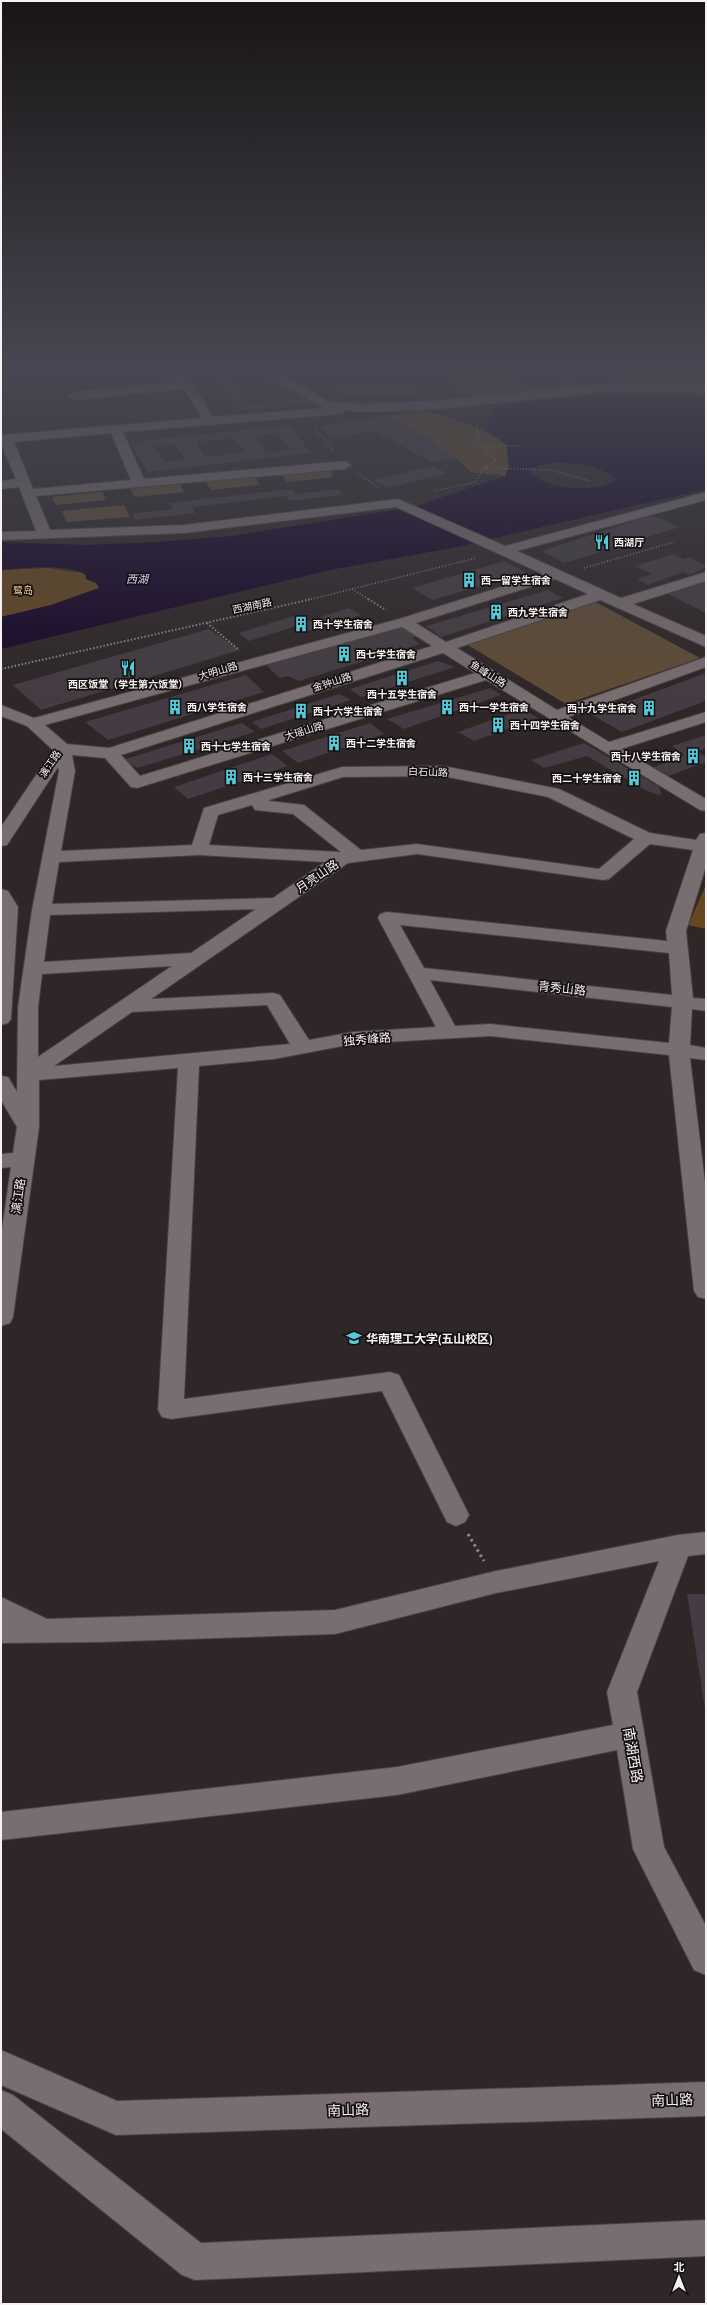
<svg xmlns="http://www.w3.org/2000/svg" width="707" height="2305" font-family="'PT Sans Narrow','Noto Sans SC',sans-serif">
<rect width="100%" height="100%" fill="#2e2627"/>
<path fill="#5f4c36" d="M329,469L334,477L287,482L280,473Z
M255,476L259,485L211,490L205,481Z
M180,484L184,492L135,497L130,489Z
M102,492L106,500L56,505L52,497Z
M124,505L130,517L66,522L62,511Z
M592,600L700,658L566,704L461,641Z"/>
<path fill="#654721" d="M634,371H706V389L613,387L615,382L625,381L623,378L636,376Z
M469,377L520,379L523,388C544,387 565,379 586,384L588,389L465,402L467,396L456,392L448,384L458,378Z
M420,410C451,417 481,426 506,445L509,466L505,476L471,472L457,459L428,439L386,416Z
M48,568L83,573L91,581L98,584L99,588L51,605L1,617V570Z
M706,885V929L688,925Z"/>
<path fill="#180728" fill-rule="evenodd" d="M605,395L706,397V489L452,548L330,570L1,649V617L51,605L99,588L96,583L86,579V575C71,563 21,568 1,570V542L86,545L157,542L231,536L413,507L505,476L509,466L507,446C491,428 481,439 493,408L527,402ZM548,463C569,462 601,464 616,480C599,494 539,490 528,469Z"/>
<path fill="#443c42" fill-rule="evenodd" d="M212,371H256L259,375L232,378L239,389L282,384L287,389L243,394L250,403L309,398L315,404L235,411Z
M321,371H426V372L321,375Z
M337,383H418L421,397L338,398Z
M386,416L428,439L457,459L432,462L373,431L331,439L319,426Z
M289,425L311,453L148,472L130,442ZM278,433L290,450L267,453L255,436ZM235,438L245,452L205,457L196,442ZM175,444L186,460L165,462L154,446Z
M433,466L447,473L388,488L374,480Z
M292,489L296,494L338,489L342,495L289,501L286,496L192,507L195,513L135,520L132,514L173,509L169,503Z
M652,515L680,527L564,563L542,551Z
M673,554L684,559L689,557L706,566V568L689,575L683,572L648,585L637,579L652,574L635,566Z
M504,561L527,573L432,600L412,588Z
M706,581V613L668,594Z
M548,590L563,598L441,637L426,626Z
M349,608L361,615L307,631L296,626L249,641L239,633L297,615L308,621Z
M404,625L418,636L412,638L420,644L299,681L288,676L280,678L266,665Z
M209,629L240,650L41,710L13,685Z
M438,661L455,667L361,697L350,689Z
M706,673V701L622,732L592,715Z
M246,675L264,692L108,740L85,722Z
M490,688L501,695L404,729L387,719Z
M339,694L351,700L261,729L252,722Z
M523,709L538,718L474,741L458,732Z
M242,723L255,732L138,768L122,760Z
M370,723L384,734L298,763L282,751Z
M706,735V748L698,751L706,758V762L663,778L649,769L684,755L672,746Z
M584,743L660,787L661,796L645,790L587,756L544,768L531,760Z
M272,754L288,766L188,799L174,787Z
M687,1594H706V1709H705Z"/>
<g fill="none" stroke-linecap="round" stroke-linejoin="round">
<g stroke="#484142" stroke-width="2">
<path id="minor" d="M174,371H184L213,417L325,408L257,371H272L331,402L363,404L437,401L613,383L706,385V393L613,391L437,409L363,412L347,410L341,414L123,432L144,479L345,461L351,465L345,469L36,496L50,530L184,525L398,499L505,546L706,492V500L517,551L621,598L706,572V581L633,604L706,636V647L600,600L457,648L557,710L706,657V667L568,717L609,742L706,712V722L621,749L706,799V811L700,810L486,680L137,788L131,787L105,758L72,755L75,771L61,851L192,845L204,808L342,767L443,766L559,789L650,833L696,840L700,834L706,833V866L686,931L693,998L706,999V1011L692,1009L690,1045L706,1048V1060L690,1058L706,1191V1299L698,1297L694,1291L669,1055L490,1036L353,1044L274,1059L199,1066L184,1399L390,1372L399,1375L469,1515L465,1522L456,1526L447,1522L382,1391L171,1419L162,1417L158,1410L178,1068L39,1080V1127L13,1317L10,1323L1,1326V1236L11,1167L1,1168V1154L13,1153L17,1127L1,1100V1076L8,1077L17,1092L18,1007L32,910L59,771L58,767L7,845L1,846V827L53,750L27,726L1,716V705L34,718L399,619L543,574L396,507L184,533L1,540V532L36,531L19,487L1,489V481L16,479L1,443V435L202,418L184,389L74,400L68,396L74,392L179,382ZM111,433L131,480L33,489L14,442ZM555,579L588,594L446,642L416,623ZM402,627L432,646L109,748L67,744L45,725ZM443,653L475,673L140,776L121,755ZM443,776L548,797L634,839L599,869L417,844L361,850L304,805L269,801V800L343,777ZM252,805L255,810L293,814L341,852L209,845L218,815ZM650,844L693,850L666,931L667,941L387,912L380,914L378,918L436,1027L353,1032L309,1040L280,995L273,993L151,999L348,863L417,854L603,880L609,879ZM199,855L325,862L273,898L52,904L59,862ZM256,909L191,953L44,962L50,915ZM400,925L669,953L672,995L424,968ZM172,966L38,1057V1007L42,974ZM430,980L672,1007L669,1043L490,1024L455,1026ZM267,1005L290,1044L54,1066L132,1012Z
M1,889L8,891L18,907L11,1019L8,1023L1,1025Z
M706,1532V1554L688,1556L637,1692L664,1847L706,1926V1975L694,1970L633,1849L617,1750L397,1795L1,1840V1812L397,1767L613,1725L607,1692L659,1561L496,1593L335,1634L100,1642L1,1643V1597L47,1619L335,1610L496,1571L678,1535Z
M1,2050L117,2101L706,2082V2116L116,2135L1,2085Z
M1,2090L13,2095L201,2243L706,2220V2256L195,2280L182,2275L1,2129Z"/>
</g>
<path stroke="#8f8889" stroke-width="1.5" stroke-dasharray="1 2" stroke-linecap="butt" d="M314,428L333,450
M483,446H519
M484,468L552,470L590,481
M358,474L379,488
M435,491L475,482L484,468L496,461L478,441L477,424
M584,568L674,542
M352,589L370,600
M308,600L476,558"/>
<path stroke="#8f8889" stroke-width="2" stroke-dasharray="1.5 2" stroke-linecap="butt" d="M368,599L386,610
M207,623L238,649
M1,669L312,599"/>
<path stroke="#8f8889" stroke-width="3" stroke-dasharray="2.5 3.5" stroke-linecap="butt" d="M468,1534L484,1561"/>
<use href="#minor" fill="#786d6f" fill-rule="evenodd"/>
</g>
<linearGradient id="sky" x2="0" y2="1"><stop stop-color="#191515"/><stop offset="0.53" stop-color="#464752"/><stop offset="1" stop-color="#464752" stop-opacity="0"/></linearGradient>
<rect width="707" height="694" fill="url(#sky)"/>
<defs>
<g id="restaurant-bare" transform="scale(1.2)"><path d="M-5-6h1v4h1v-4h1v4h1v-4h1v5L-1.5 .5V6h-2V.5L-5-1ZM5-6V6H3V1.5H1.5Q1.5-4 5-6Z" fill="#53cbdc" stroke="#141010" stroke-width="2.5" paint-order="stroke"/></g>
<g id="building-bare" transform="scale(1.2)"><path d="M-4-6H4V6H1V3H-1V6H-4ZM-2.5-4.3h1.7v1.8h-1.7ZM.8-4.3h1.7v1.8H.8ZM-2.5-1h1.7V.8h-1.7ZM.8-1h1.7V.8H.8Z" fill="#53cbdc" stroke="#141010" stroke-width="2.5" paint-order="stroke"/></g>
<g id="university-bare" transform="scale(1.2)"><path d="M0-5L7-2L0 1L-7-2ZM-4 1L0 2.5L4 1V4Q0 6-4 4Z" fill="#53cbdc" stroke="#141010" stroke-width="2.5" paint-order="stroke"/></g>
</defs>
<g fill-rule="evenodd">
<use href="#restaurant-bare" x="602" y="542"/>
<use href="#building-bare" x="469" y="580"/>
<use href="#building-bare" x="496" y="612"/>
<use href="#building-bare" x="301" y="624"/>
<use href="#building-bare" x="344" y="654"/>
<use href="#restaurant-bare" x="128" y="668"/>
<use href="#building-bare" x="402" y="678"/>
<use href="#building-bare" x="175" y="707"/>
<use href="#building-bare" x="447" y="707"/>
<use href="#building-bare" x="649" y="708"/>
<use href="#building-bare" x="301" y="711"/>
<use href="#building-bare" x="498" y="725"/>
<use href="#building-bare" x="334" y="743"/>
<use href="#building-bare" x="189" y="746"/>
<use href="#building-bare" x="693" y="756"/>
<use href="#building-bare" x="231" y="777"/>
<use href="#building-bare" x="634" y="778"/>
<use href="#university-bare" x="354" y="1338"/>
</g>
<g text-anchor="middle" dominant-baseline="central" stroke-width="3.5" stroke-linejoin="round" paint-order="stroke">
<g font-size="10" font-weight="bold" fill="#f7f1f2" stroke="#141010" text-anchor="start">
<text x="614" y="542">西湖厅</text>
<text x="481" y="580">西一留学生宿舍</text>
<text x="508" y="612">西九学生宿舍</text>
<text x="313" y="624">西十学生宿舍</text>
<text x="356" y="654">西七学生宿舍</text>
<text x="128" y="684" text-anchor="middle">西区饭堂（学生第六饭堂）</text>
<text x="402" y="694" text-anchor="middle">西十五学生宿舍</text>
<text x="187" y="707">西八学生宿舍</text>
<text x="459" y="707">西十一学生宿舍</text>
<text x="637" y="708" text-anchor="end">西十九学生宿舍</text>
<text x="313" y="711">西十六学生宿舍</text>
<text x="510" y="725">西十四学生宿舍</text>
<text x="346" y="743">西十二学生宿舍</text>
<text x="201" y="746">西十七学生宿舍</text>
<text x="681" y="756" text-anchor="end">西十八学生宿舍</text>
<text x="243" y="777">西十三学生宿舍</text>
<text x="622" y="778" text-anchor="end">西二十学生宿舍</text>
</g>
<g font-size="10" fill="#fed5a5" stroke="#141010">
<text x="23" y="590">鹭岛</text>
</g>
<g font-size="10" fill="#f7f1f2" stroke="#141010">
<text transform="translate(252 606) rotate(-12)">西湖南路</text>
<text transform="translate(218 671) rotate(-16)">大明山路</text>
<text transform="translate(488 674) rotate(32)">鱼峰山路</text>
<text transform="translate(332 682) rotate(-18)">金钟山路</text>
<text transform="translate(304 731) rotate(-17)">大瑶山路</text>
<text transform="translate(50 764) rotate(-56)">漓江路</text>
<text transform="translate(428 772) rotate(2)">白石山路</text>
</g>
<g font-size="11" font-style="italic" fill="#e0cff8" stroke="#141010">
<text x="137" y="579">西湖</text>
</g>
<g font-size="12" fill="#f7f1f2" stroke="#141010">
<text transform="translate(317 876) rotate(-34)">月亮山路</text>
<text transform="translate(562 988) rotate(6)">青秀山路</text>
<text transform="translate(367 1039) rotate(-5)">独秀峰路</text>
<text transform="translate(18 1196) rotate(-82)">漓江路</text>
</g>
<g font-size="12" font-weight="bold" fill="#f7f1f2" stroke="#141010" text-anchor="start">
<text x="366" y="1338">华南理工大学(五山校区)</text>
</g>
<g font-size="14" fill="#f7f1f2" stroke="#141010">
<text transform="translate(633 1755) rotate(80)">南湖西路</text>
<text transform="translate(672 2100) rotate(-2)">南山路</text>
<text transform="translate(348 2110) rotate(-2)">南山路</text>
</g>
</g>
<rect width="707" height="2305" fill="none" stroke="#f7f1f2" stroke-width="4"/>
<g transform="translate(679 2277)" stroke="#141010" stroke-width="3" paint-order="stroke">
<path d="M0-3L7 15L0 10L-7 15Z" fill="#f7f1f2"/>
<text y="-6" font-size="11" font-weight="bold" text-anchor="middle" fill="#f7f1f2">北</text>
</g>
</svg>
